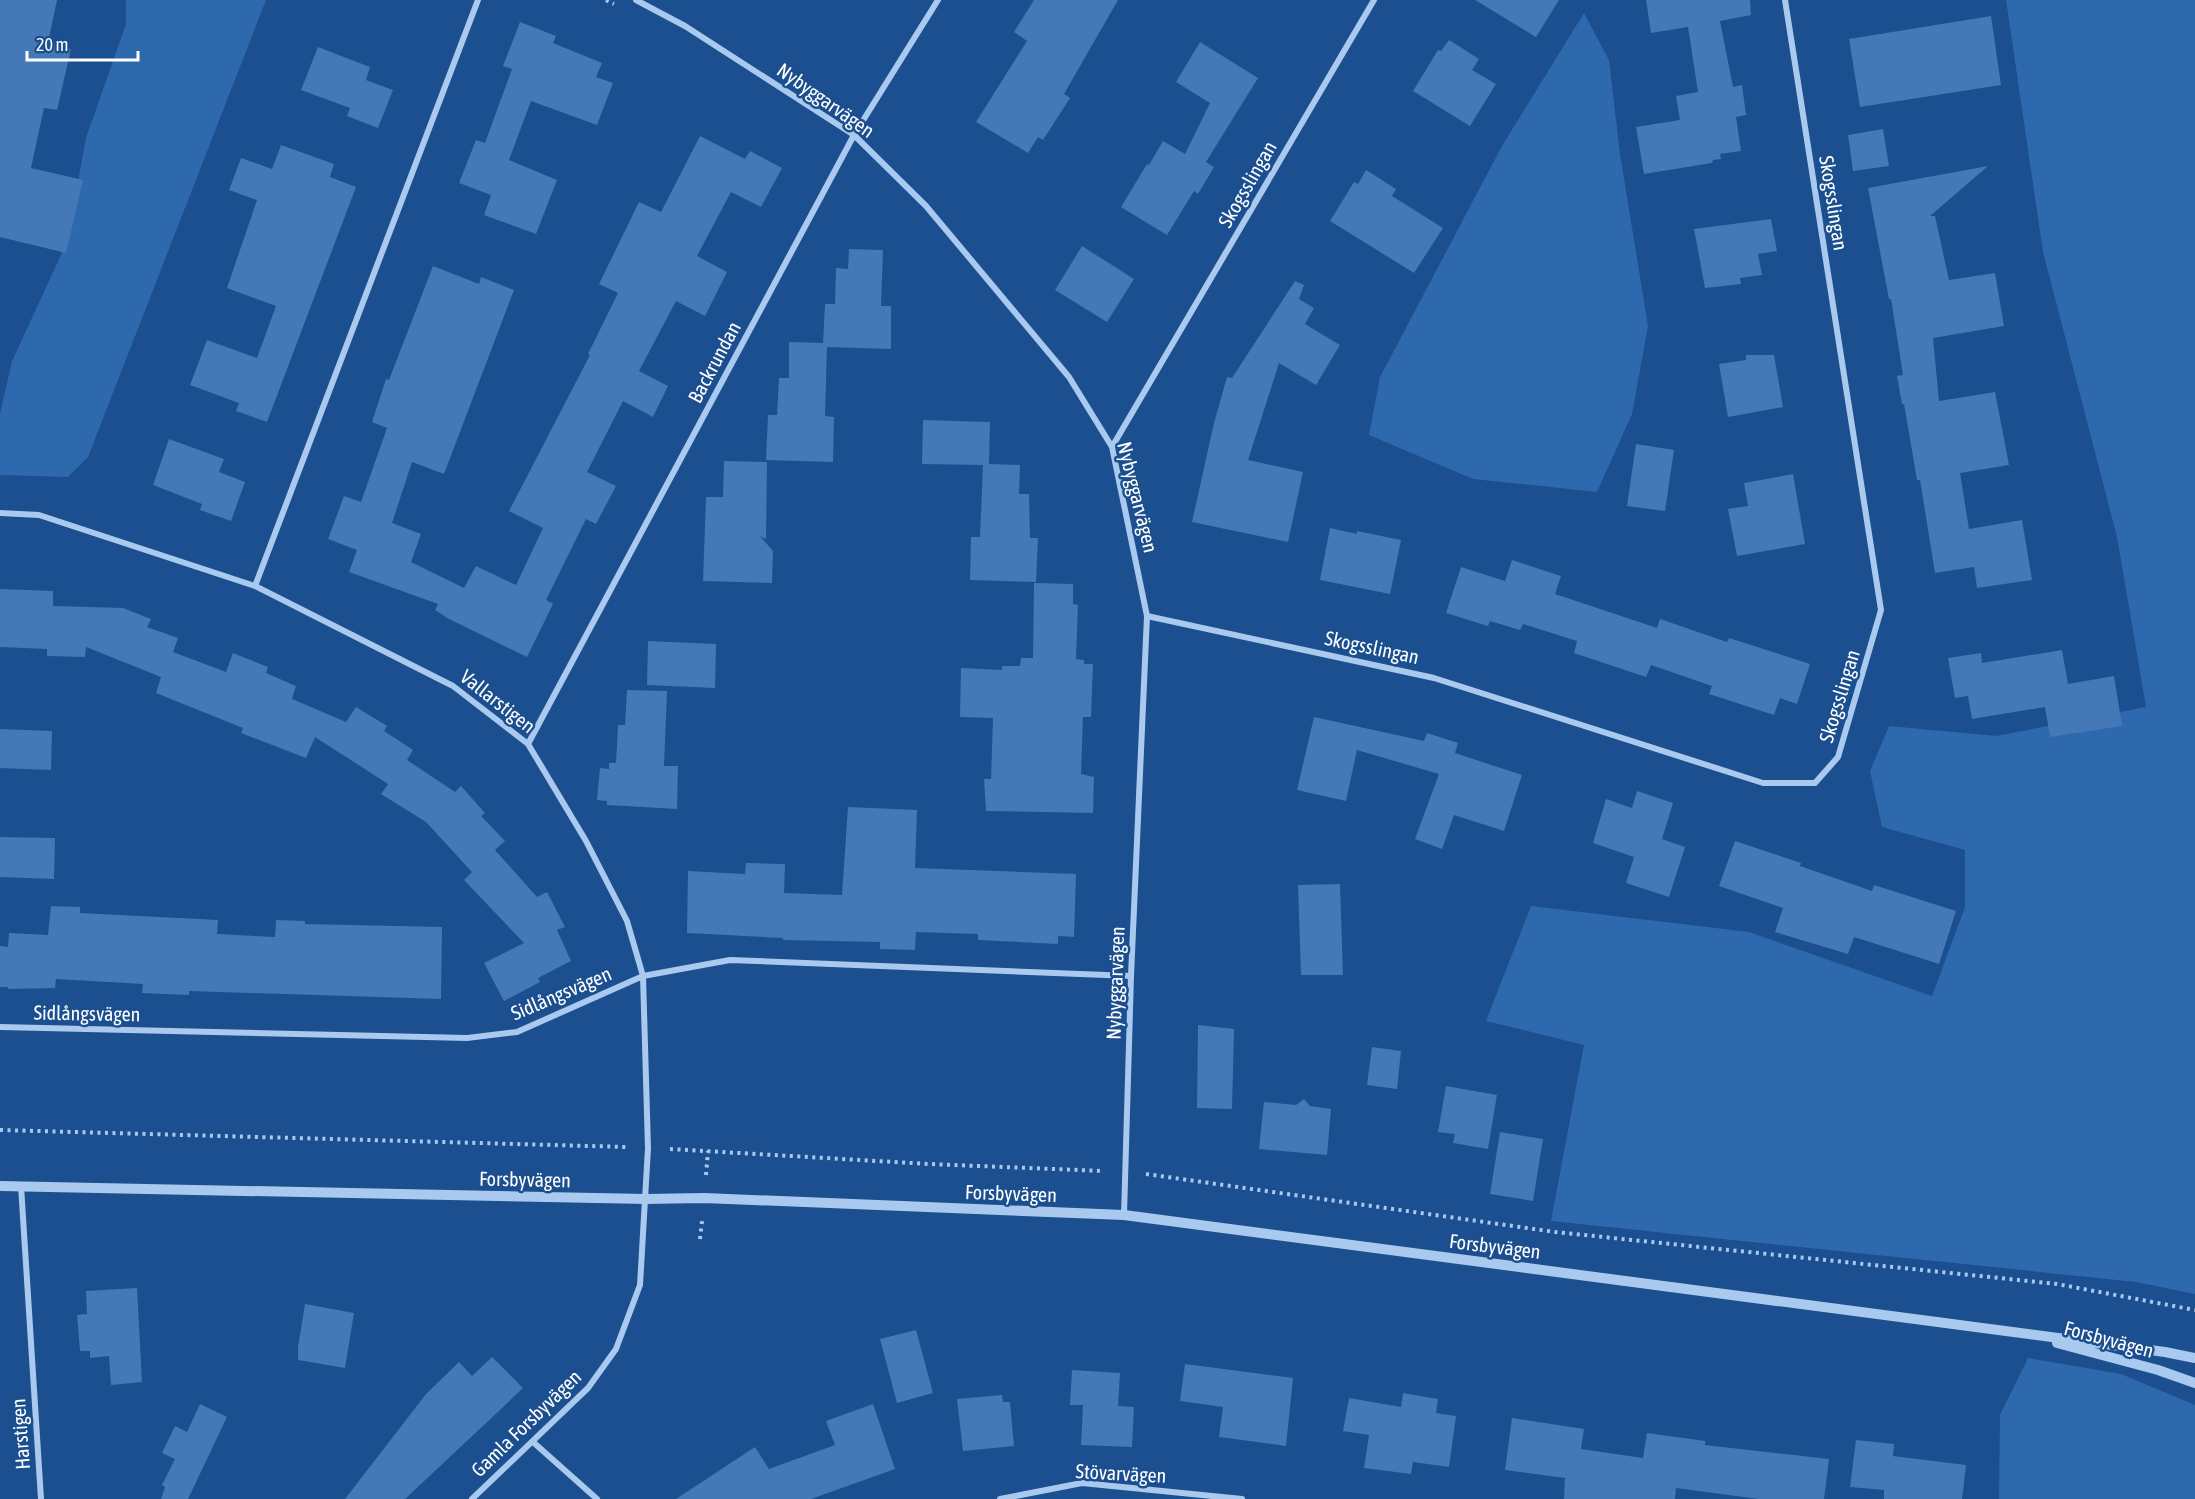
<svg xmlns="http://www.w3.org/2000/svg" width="2195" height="1499" font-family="'Asap Condensed',sans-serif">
<rect width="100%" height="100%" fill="#1b4f8f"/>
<path fill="#2e69ad" d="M126,0H266L88,457L68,477L0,475V414L12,361L67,242L86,138L126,24Z
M2006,0H2195V1294L2136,1282L1551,1221L1584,1045L1486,1021L1531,906L1749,932L1932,996L1965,907V850L1882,827L1870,771L1889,726L1996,736L2146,707L2117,537L2043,252Z
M1584,13L1609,60L1620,154L1648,326L1632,414L1597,492L1473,479L1369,435L1380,377L1502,146Z
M2028,1358L2121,1374L2195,1405V1499H1999L2000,1415Z"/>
<path fill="#4478b7" d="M0,0H57L48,43L71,49L57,110L44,108L31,168L83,180L66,253L0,237Z
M1034,0H1118L1064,94L1070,98L1043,140L1038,137L1028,153L976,122L1027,41L1014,32Z
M1475,0H1559L1536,37Z
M1646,0H1750L1751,15L1720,21L1733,87L1742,85L1746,115L1736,117L1741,151L1720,154L1721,159L1713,160L1712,163L1644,174L1636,127L1680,120L1676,96L1698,92L1688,27L1651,33Z
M1991,16L2001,85L1860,107L1849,39Z
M520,22L556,36L553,43L602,63L596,77L613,83L597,125L531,101L509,160L557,180L536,234L484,215L491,195L459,183L476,140L485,143L512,69L503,66Z
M1449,40L1479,59L1472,70L1496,84L1470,126L1413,91L1438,50L1441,51Z
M1200,42L1258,78L1206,162L1214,167L1198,194L1194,191L1167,235L1121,207L1147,164L1149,165L1163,141L1185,154L1210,103L1176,82Z
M318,47L370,67L366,80L393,90L378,128L347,116L350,108L301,90Z
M1883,129L1889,166L1853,171L1848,135Z
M700,136L745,159L750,151L782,168L761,207L731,192L697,256L727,272L705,316L676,301L639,371L668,386L653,417L623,401L587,472L616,486L596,524L586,519L546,600L553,604L527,657L449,619L435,610L438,604L349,572L357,550L328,539L344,496L361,502L387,428L372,422L386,379L389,380L433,266L479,284L481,277L514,290L444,474L412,462L392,523L421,534L411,562L464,588L476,566L516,585L543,528L509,511L590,355L588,354L618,293L599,284L639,202L661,212Z
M281,145L334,164L330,177L356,187L267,422L236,411L239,403L190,385L207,340L257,358L276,306L227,288L257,200L229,190L241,158L272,169Z
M1988,166L1930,216H1935L1949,280L1995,273L2004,326L1933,338L1939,401L1995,392L2009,465L1960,473L1969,529L2022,520L2032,580L1977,588L1974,567L1935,573L1920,480H1917L1904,404H1902L1897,376L1903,375L1891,299H1889L1868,188Z
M1366,170L1396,189L1392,196L1443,228L1414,273L1330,221L1354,182L1358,184Z
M1771,219L1777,251L1758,254L1762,275L1740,278L1741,284L1705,288L1694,229Z
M1082,246L1134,279L1107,322L1055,290Z
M849,249L883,250L881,306H891V349L827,347L825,416L834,417L833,462L766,460L768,415H777L779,378H789V342L823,343L825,304H835L836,268L848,269Z
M1295,281L1304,285L1299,299L1314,308L1305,324L1340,345L1316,385L1279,363L1248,460L1303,472L1288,542L1192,522L1214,423L1227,377L1232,378Z
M1746,355H1774L1783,407L1728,417L1719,364L1746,360Z
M923,420L990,422L989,464L1020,465L1019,494H1029L1030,538H1038L1036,582L970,580L971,537H980L983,465L922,464Z
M169,439L224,459L219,472L245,482L231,521L200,510L202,504L153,485Z
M1636,444L1674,450L1665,511L1627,506Z
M724,461L767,462L766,539L760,536L773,551L772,583L703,581L706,497H723Z
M1793,474L1805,544L1737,556L1728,509L1748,506L1744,483Z
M1330,528L1357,534V531L1401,540L1390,594L1320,580Z
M1512,560L1561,576L1555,594L1657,628L1660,619L1727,642L1729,638L1810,664L1797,704L1780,698L1774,715L1709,694L1712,686L1651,665L1646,677L1574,653L1577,641L1523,624L1520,630L1490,621L1488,626L1446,613L1461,567L1505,581Z
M1034,583L1073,584V604L1078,605L1076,659L1084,660V664H1093L1091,717H1083L1081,774L1094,777L1093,813L986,811L984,779H991L993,718L960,717L961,668L1002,670V666H1020L1021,658H1033Z
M0,589L53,591V606L123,608L151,619L147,627L178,638L173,652L226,672L233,653L268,667L266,673L296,686L292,699L346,722L356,707L387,726L384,731L413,750L407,760L455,792L461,786L485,813L481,816L505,841L495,850L537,897L547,892L565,927L557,930L571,961L538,978L540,982L504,1001L484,963L524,943L464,880L472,872L426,822L381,794L388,784L315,737L306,758L241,733L243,728L156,693L161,677L86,647L85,657L47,656V649L0,647Z
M648,641L716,644L715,688L647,685Z
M2062,650L2068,684L2114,676L2122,726L2050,737L2045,707L1972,719L1968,696L1955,698L1948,658L1981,653L1982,663Z
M627,690L667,691L664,766H678L677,809L607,805V801L597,800L600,768L609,769V763H616L618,725H625Z
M1314,717L1424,741L1427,733L1458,743L1455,753L1522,775L1504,831L1454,815L1442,849L1415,839L1439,774L1357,750L1346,801L1297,790Z
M0,729L52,731L51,770L0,768Z
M1637,791L1673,803L1662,839L1685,847L1669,897L1626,883L1634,857L1593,843L1606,799L1632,808Z
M848,807L917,810L915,868L1076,874L1074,937L1058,936V944L978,940V934L916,932L915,950L880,949V942L783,940V938L687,933L688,871L745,874L746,863L785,864L784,893L842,895Z
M0,837L55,838L54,879L0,877Z
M1735,841L1801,863L1800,866L1872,891L1874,885L1956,911L1939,964L1854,937L1848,954L1775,932L1783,908L1719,886Z
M1340,884L1343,975H1301L1298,885Z
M51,906L80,907V913L218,920L217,934L275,937L276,920L305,921V924L442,927L441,999L189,991V995L142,993L143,984L56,979L55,988L8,989V987H0V946L8,947L9,933L48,935Z
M1198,1025L1234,1029L1232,1109L1197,1108Z
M1372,1047L1401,1051L1397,1089L1367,1085Z
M1446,1086L1497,1095L1488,1149L1453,1143L1455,1134L1438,1132Z
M1304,1099L1310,1106L1331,1109L1327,1155L1259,1149L1264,1102L1296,1105Z
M1500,1132L1543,1139L1533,1201L1490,1194Z
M137,1288L142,1382L111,1385L109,1356L90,1358V1351H80L77,1315L87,1314L86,1291Z
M305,1304L354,1313L345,1368L298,1360V1347Z
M916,1330L933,1393L897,1403L880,1339Z
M492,1357L523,1388L500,1410L405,1499H345L426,1394L459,1362L472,1376Z
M1185,1364L1293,1378L1286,1446L1219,1437L1223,1407L1180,1401Z
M1072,1370L1120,1373L1118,1406L1134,1407L1132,1447L1081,1445L1083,1405H1070Z
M1403,1393L1438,1399L1436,1413L1456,1416L1449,1467L1413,1462L1411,1474L1364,1468L1369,1435L1343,1431L1349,1398L1401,1407Z
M1002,1395L1003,1402H1010L1014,1446L963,1451L957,1399Z
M200,1404L227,1417L188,1499H161L165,1487L162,1485L175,1459L162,1453L175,1426L187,1432Z
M873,1404L895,1469L811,1499H676L755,1447L769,1469L835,1445L826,1421Z
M1512,1418L1584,1429L1581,1449L1643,1458L1647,1433L1705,1441V1445L1829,1459L1824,1499H1759L1676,1488L1675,1499H1564L1565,1478L1505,1470Z
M1856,1440L1894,1444L1893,1456L1966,1465L1962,1499H1884V1490L1850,1487Z"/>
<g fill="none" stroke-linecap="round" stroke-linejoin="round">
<path stroke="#a9c9ee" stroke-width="4" stroke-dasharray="3 4.5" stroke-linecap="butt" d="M606,0L614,4
M0,1130L626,1147
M670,1149L929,1164L1103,1171
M1146,1174L1555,1232L2057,1284L2195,1310
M706,1175L708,1151
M700,1239L702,1221"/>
<path stroke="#a9c9ee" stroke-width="6" d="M636,0L685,26L854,135L926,206L1069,377L1112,447L1147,616L1131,976L1124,1215
M1112,447L1374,0
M0,513L39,515L255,586L453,686L528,744L586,841L627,921L643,976L648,1148L640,1285L616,1349L588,1388L472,1499
M255,586L478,0
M1147,616L1434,678L1763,783H1815L1838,757L1881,610L1785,0
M528,744L854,135L938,0
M0,1027L467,1038L517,1032L643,976L730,960L1131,976
M21,1186L41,1499
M533,1442L597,1499
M1000,1499L1082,1483L1242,1499"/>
<path stroke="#a9c9ee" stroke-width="10" d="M0,1186L646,1199L704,1198L1124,1215L2165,1352L2195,1358
M2057,1343L2158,1370L2195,1383"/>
</g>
<g text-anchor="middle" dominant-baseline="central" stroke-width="5" stroke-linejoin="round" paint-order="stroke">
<g font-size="20" fill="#fff" stroke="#1b4f8f">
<text transform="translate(826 100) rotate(35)">Nybyggarvägen</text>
<text transform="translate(1247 184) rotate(-60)">Skogsslingan</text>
<text transform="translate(1834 203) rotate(81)">Skogsslingan</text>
<text transform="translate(714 362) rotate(-62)">Backrundan</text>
<text transform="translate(1138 497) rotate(76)">Nybyggarvägen</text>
<text transform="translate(1372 647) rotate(12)">Skogsslingan</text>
<text transform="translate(1839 696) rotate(-73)">Skogsslingan</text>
<text transform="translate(498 701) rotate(38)">Vallarstigen</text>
<text transform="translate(1115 983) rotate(-88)">Nybyggarvägen</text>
<text transform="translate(561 993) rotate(-23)">Sidlångsvägen</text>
<text transform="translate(87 1013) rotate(1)">Sidlångsvägen</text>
<text transform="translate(525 1179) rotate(1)">Forsbyvägen</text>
<text transform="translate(1011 1193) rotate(2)">Forsbyvägen</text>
<text transform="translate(1495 1246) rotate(7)">Forsbyvägen</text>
<text transform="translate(2109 1339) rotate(15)">Forsbyvägen</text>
<text transform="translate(526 1423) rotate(-44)">Gamla Forsbyvägen</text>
<text transform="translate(20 1434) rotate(-94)">Harstigen</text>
<text transform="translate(1121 1473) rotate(3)">Stövarvägen</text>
</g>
</g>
<path d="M27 51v9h111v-9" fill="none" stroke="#ffffff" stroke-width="3"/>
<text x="36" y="51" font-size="18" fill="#ffffff" stroke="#1b4f8f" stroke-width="4.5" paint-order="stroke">20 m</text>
</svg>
